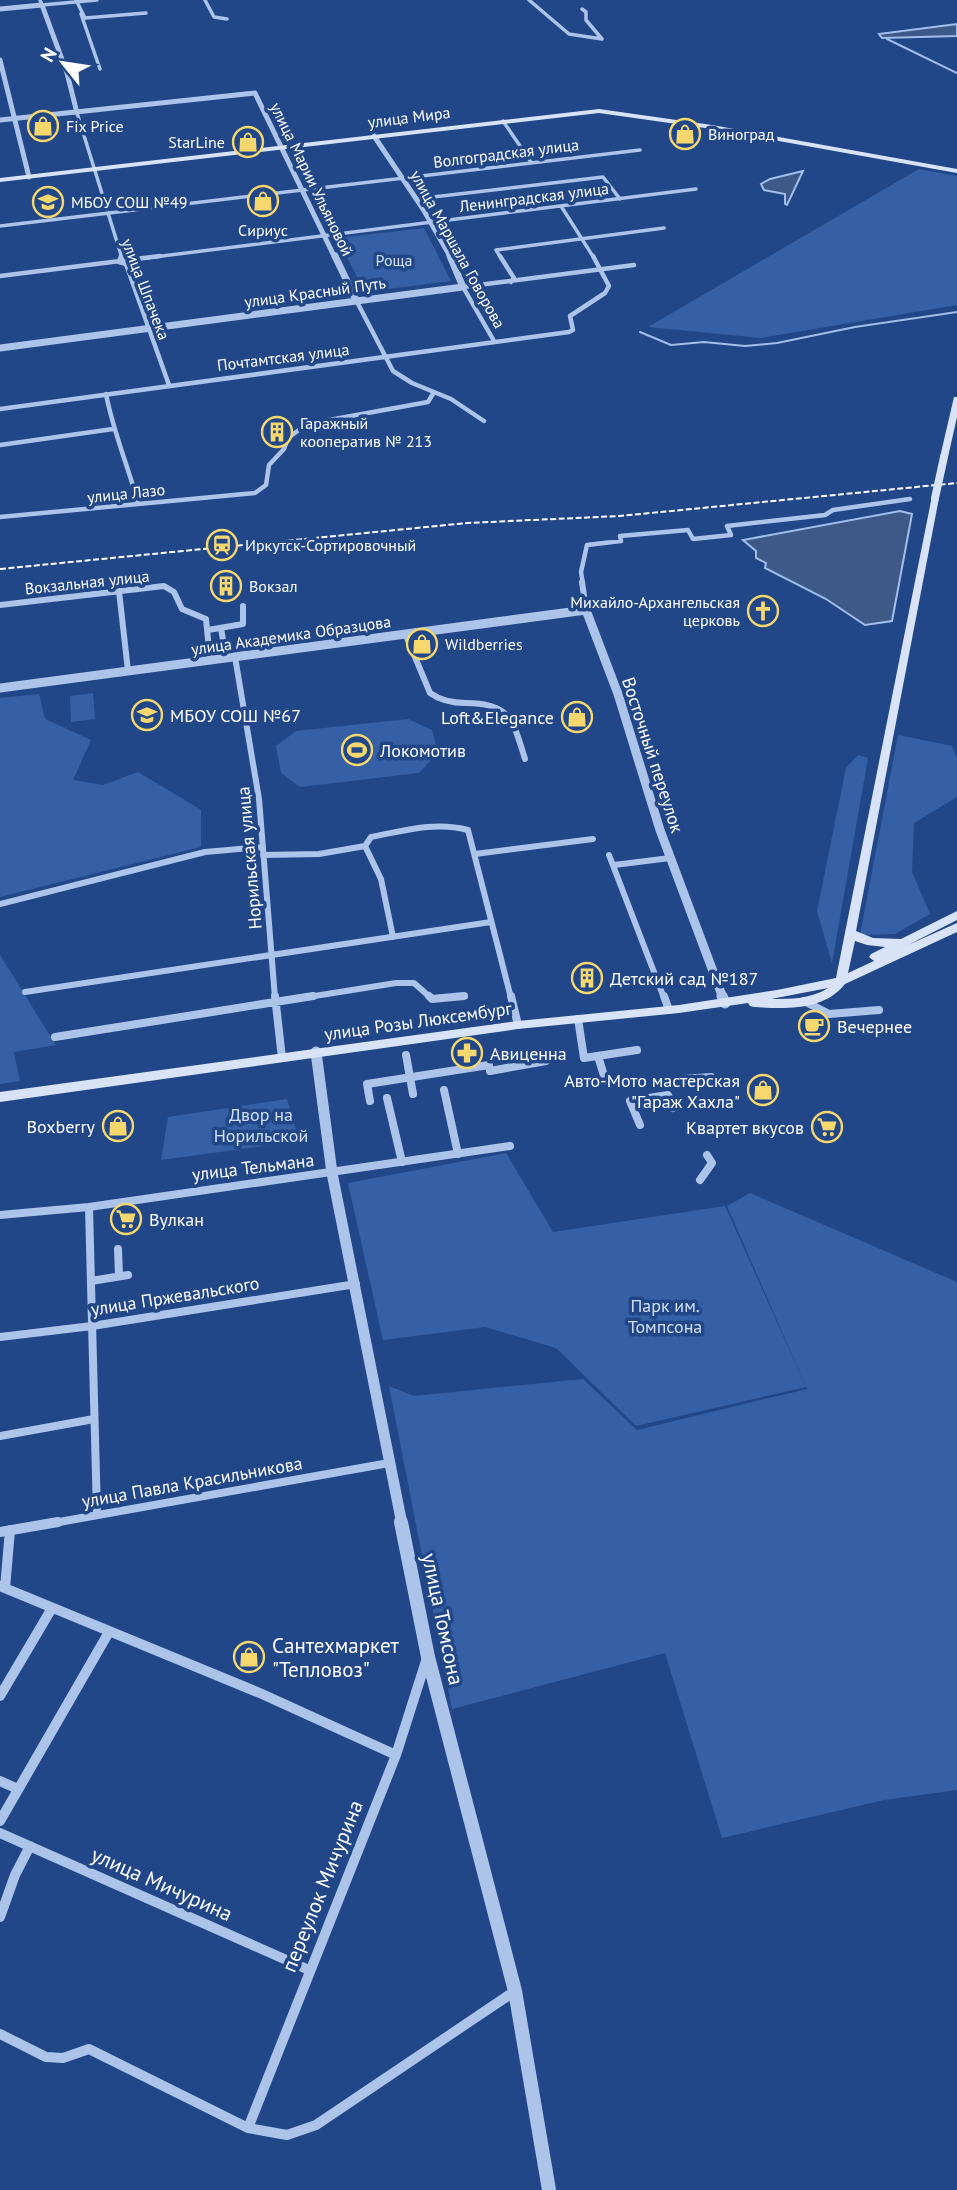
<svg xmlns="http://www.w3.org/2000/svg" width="957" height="2190" font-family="'PT Sans',sans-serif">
<rect width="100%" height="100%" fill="#224788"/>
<path fill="#3660a5" d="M919,169L957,176V305L761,338L648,327Z
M424,228L451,281L365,292L337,238Z
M93,693L95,719L71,722L70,696Z
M39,694L45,719L91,740L73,780L103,785L138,772L201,810V847L0,897V698Z
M408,719L432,730L438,753L419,773L300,787L281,773L276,746L296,731Z
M898,735L952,746L957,758V797L914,823L912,872L930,914L895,934L860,935Z
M858,755L868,758L832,963L817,911L846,768Z
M0,955L56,1045L14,1052L20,1081L0,1084Z
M287,1099L299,1141L161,1160L168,1117Z
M506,1153L553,1232L725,1206L806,1387L636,1426L556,1348L485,1327L383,1340L348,1183Z
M750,1193L957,1282V1790L884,1800L722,1838L665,1653L452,1709L389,1386L414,1396L583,1379L637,1430L807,1389L727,1206Z"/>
<path fill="#3e5988" stroke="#a1beeb" stroke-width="2" d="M957,24V36L882,38L879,34Z
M803,171L787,205L785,204V194L764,190L761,184L770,179Z
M900,511L912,514L892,621L865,625L826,599L765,568L766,563L756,558V551L743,540Z"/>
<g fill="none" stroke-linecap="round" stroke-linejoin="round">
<path stroke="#a1beeb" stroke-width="2" d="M887,39L957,73
M640,332L671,345L704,342L745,346L777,343L855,327L957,312"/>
<path stroke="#adc4ea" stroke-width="3.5" d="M40,0L42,5L97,0
M76,0L85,18L146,13
M205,0L214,17L227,19
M529,0L569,34L602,39
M582,9L586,12V20L602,39
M81,14L100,69
M77,113L122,258
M503,121L531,162
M416,199L603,177L620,199
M561,206L594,258
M0,226L640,150
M146,258L696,189
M501,258L496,250L664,228"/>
<path stroke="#adc4ea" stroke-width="4.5" d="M121,256L119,262L126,264L169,385
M500,256L514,278L511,282
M0,276L160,256
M356,300L393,371L412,383L451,399L484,421
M494,341L463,287L634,265
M106,394C113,431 128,466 138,503
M0,409L569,332L573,330L570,316L605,293L609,286L593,256
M0,445L113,429
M0,517L255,493L266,485L269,465L284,449L288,438L307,424L428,402L434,392
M583,584L581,572L587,545L621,541L620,536L688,530L693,539L731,535L727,526L825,515L833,510L910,499"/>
<path stroke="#adc4ea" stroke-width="6" d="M582,582L586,610
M119,591L128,671
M0,605L164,586L174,592L182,609L206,619L210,660
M221,628L226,658
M208,630L243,624V606
M405,633L430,693C441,701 452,703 466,703C511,703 513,721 525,759
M235,657L259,799L275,998
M365,846L371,837C403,831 435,821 468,830L511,998
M475,854L593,839
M263,855L319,854L365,846L381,879L393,937
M609,855L664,998
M614,865L670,858
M0,904L205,852L263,847
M25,992L491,922
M302,998L396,983H414L431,998
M445,998L465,996"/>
<path stroke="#adc4ea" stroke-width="8" d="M275,996L282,1058
M429,996L432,999L464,996
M511,996L518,1025
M664,996L669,1010
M804,1001L829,1014L879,1010
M578,1019L584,1058L637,1050
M55,1037L313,996
M406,1055L413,1094
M598,1056L605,1079
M490,1071L546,1061
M682,1079L711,1077
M444,1090L458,1154
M387,1098L402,1162
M370,1101L367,1084L489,1065
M640,1125L630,1101L668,1095L673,1108
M700,1180L712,1163L707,1155
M89,1207L97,1514
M0,1215L89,1207L510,1146
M118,1249L119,1276
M91,1281L128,1275
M0,1337L92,1326L356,1284
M0,1436L94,1419
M48,1524L389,1463"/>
<path stroke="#adc4ea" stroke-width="10" d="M0,1532L58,1522
M0,1586L262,1694L396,1755
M5,1588L10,1530
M0,1696L52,1608
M0,1781L18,1789
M0,1821L109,1632
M0,1833L309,1970
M0,1917L15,1875L30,1846
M0,2034L46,2057L63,2058L89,2049L248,2128L287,2135L316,2125L515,1991
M248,2128L396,1755L426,1661"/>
<path stroke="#adc4ea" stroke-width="5" d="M0,9L42,5L67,73L77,113
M0,60L29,177
M0,120L255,93L335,258
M374,136L423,209L451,258"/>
<path stroke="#adc4ea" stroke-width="7" d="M335,256L356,300
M0,348L463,287L450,256"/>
<path stroke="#adc4ea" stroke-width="9" d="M0,688L586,610L618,694L660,830L723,998"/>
<path stroke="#adc4ea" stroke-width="11" d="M722,996L725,1003
M316,1052L332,1173L402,1524"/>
<path stroke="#adc4ea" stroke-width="14" d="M401,1522L428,1657L515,1991L549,2190"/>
<path fill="#d8e3f8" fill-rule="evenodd" d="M599,109L712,125L957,169V173L712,129L599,113L0,182V178Z
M954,397H957V417L948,457L944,460L940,457Z
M932,496L939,498L856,931L873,938L901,939L957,911V920L908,945L957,923V932L845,984C824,1011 785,1009 754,1007L750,1006L748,1003L679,1013L518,1029L0,1102V1092L518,1021L679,1005L777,990L836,978ZM855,941L867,945L885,947L871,954L869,957L874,961L848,973ZM828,988C811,999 791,999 771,999Z"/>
<path stroke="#fff" stroke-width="2" stroke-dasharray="6 2.5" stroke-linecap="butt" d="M0,569L467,523L620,516L957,483"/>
<path stroke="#d8e3f8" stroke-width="8" d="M935,498L944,457"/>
</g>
<defs>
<g id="shop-ring" transform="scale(1.575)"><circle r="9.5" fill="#224788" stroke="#f6d86f" stroke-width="1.5"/><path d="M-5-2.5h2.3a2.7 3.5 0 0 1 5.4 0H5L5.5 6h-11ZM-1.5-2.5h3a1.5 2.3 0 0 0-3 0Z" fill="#f6d86f"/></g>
<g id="school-ring" transform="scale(1.575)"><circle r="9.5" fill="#224788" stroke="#f6d86f" stroke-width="1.5"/><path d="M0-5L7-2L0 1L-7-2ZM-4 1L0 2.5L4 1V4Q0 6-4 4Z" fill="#f6d86f"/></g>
<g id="building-ring" transform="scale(1.575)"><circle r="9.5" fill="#224788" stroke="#f6d86f" stroke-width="1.5"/><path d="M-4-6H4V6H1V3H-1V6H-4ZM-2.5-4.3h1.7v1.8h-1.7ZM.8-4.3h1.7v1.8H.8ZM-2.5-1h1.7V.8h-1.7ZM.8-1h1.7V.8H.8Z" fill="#f6d86f"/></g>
<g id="station-ring" transform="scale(1.575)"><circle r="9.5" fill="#224788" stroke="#f6d86f" stroke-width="1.5"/><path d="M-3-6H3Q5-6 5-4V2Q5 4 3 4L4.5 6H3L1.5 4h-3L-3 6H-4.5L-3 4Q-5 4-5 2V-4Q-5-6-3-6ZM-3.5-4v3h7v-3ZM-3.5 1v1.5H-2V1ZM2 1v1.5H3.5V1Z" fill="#f6d86f"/></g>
<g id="church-ring" transform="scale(1.575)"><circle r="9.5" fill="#224788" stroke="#f6d86f" stroke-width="1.5"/><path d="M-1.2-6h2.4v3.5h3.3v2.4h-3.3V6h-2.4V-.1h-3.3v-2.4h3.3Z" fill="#f6d86f"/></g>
<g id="stadium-ring" transform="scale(1.575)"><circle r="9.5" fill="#224788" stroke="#f6d86f" stroke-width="1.5"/><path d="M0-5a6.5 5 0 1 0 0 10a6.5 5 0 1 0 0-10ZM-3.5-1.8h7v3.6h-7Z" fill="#f6d86f"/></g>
<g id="cafe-ring" transform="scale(1.575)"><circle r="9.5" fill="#224788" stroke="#f6d86f" stroke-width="1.5"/><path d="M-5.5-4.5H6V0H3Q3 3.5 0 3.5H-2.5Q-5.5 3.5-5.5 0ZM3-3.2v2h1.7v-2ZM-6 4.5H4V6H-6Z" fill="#f6d86f"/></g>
<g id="pharmacy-ring" transform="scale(1.575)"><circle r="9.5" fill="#224788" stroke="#f6d86f" stroke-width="1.5"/><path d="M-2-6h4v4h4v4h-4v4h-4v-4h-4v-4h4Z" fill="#f6d86f"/></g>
<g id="supermarket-ring" transform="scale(1.575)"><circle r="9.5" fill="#224788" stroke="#f6d86f" stroke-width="1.5"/><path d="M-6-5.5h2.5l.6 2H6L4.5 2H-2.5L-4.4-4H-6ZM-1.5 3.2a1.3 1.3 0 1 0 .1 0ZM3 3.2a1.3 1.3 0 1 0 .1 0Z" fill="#f6d86f"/></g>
</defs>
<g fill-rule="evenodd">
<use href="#shop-ring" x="43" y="126"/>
<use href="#shop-ring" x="685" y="134"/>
<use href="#shop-ring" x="248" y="142"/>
<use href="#shop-ring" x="263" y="201"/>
<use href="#school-ring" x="48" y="202"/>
<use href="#building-ring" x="277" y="432"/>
<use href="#station-ring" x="222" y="545"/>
<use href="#building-ring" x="226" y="586"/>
<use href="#church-ring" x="763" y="611"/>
<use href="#shop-ring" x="422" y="644"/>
<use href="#school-ring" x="147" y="715"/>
<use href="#shop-ring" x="577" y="717"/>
<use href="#stadium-ring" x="357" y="750"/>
<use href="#building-ring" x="587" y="978"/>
<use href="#cafe-ring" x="814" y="1026"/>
<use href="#pharmacy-ring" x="467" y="1053"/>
<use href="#shop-ring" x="763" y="1090"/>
<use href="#shop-ring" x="118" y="1126"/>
<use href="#supermarket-ring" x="827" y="1127"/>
<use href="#supermarket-ring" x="126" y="1219"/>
<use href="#shop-ring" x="249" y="1657"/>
</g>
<g text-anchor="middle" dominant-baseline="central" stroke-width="7" stroke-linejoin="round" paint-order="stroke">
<g font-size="16" fill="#fff" stroke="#224788">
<text transform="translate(409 117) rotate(-7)">улица Мира</text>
<text transform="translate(506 153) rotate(-7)">Волгоградская улица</text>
<text transform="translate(312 179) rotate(64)">улица Марии Ульяновой</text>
<text transform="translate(534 197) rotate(-7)">Ленинградская улица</text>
<text transform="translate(458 249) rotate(61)">улица Маршала Говорова</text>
<text transform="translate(146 289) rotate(69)">улица Шпачека</text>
<text transform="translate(315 292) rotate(-8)">улица Красный Путь</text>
<text transform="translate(283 357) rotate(-7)">Почтамтская улица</text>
<text transform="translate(126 493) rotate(-6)">улица Лазо</text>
<text transform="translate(87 582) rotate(-6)">Вокзальная улица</text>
<text transform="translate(291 635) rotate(-8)">улица Академика Образцова</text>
</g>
<g font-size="16" fill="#fff" stroke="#224788" text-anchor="start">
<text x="66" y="126">Fix Price</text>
<text x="708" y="134">Виноград</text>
<text x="225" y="142" text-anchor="end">StarLine</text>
<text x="71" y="202">МБОУ СОШ №49</text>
<text x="263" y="230" text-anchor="middle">Сириус</text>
<text x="300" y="423">Гаражный<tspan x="300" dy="18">кооператив № 213</tspan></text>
<text x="245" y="545">Иркутск-Сортировочный</text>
<text x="249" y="586">Вокзал</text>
<text x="740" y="602" text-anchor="end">Михайло-Архангельская<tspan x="740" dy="18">церковь</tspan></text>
<text x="445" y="644">Wildberries</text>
</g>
<g font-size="16" fill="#d1e0f7" stroke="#224788">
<text x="394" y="260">Роща</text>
</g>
<g font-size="18" fill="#fff" stroke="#224788" text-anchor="start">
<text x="170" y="715">МБОУ СОШ №67</text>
<text x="554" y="717" text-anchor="end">Loft&amp;Elegance</text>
<text x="380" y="750">Локомотив</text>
<text x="610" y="978">Детский сад №187</text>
<text x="837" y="1026">Вечернее</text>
<text x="490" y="1053">Авиценна</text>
<text x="740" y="1080" text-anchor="end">Авто-Мото мастерская<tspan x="740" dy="21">"Гараж Хахла"</tspan></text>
<text x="95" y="1126" text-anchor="end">Boxberry</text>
<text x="804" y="1127" text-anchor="end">Квартет вкусов</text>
<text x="149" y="1219">Вулкан</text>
</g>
<g font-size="18" fill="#fff" stroke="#224788">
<text transform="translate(653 755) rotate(72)">Восточный переулок</text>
<text transform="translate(249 858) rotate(-95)">Норильская улица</text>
<text transform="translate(418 1021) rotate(-8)">улица Розы Люксембург</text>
<text transform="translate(253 1167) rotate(-7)">улица Тельмана</text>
<text transform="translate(175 1296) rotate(-9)">улица Пржевальского</text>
<text transform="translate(192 1482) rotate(-10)">улица Павла Красильникова</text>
</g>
<g font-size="18" fill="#d1e0f7" stroke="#224788">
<text x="261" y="1114">Двор на<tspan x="261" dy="21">Норильской</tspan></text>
<text x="665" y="1305">Парк им.<tspan x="665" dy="21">Томпсона</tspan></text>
</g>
<g font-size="21" fill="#fff" stroke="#224788">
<text transform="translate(443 1619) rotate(78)">улица Томсона</text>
<text transform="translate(162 1884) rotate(24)">улица Мичурина</text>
<text transform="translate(322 1886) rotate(-68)">переулок Мичурина</text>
</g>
<g font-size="21" fill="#fff" stroke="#224788" text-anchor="start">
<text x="272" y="1645">Сантехмаркет<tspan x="272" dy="24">"Тепловоз"</tspan></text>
</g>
</g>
<g transform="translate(63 63) rotate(300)" stroke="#224788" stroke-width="5" paint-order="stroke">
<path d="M0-5L12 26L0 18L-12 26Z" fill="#ffffff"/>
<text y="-10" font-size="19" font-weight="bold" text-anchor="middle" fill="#ffffff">N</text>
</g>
</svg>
